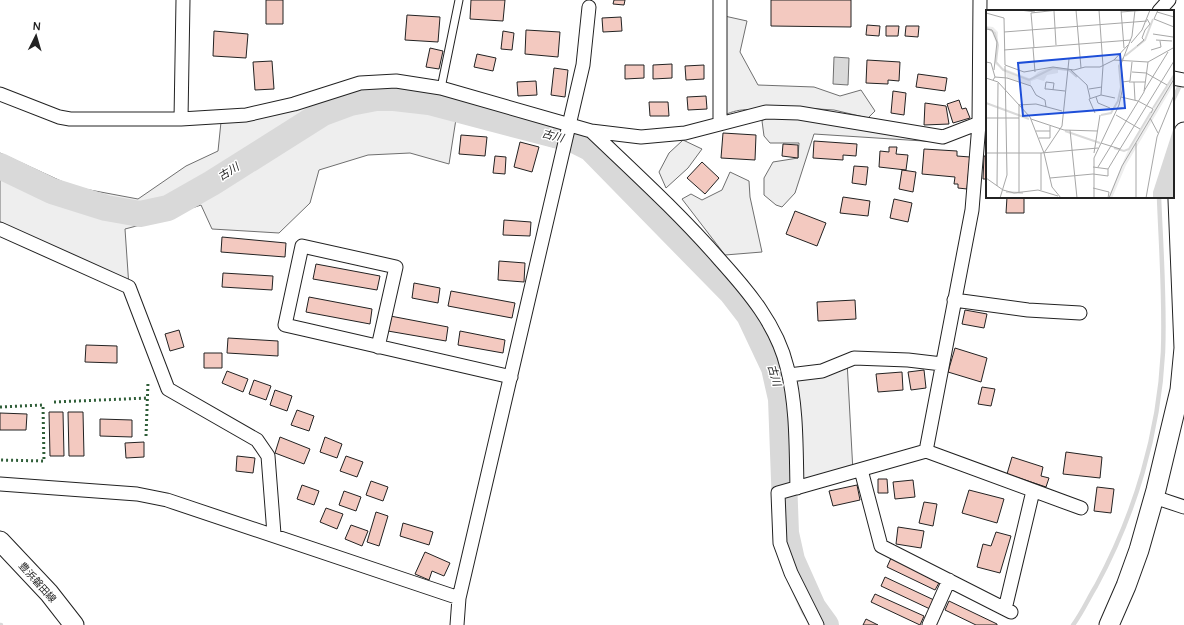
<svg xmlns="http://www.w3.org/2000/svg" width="1184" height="625" font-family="Manrope,'Noto Sans JP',sans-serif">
<rect width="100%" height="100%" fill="#fff"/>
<path fill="#eee" stroke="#6f6f6f" d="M720,15L747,21L740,52L758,85L814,87L840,96L861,90L875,111L868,118L834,110L803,108L939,142L814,134L795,193L782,207L776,205L764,195V178L773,162L798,158L799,143H770L764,136L762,121L773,112C751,109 740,107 720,117Z
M402,82L569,125L564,150L456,119L449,164L410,153L368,155L319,170L310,203L279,233L212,229L201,205L148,223L125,229L129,287L0,226V153L74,187L138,199L186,166L218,151L221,122L315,97Z
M683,140L702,149L688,168L666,188L659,172L669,153Z
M730,172L749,181L750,197L762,252L725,255L682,199L691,194L702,200L722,190Z
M847,361L853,472L797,480L789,375Z"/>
<path fill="#d9d9d9" stroke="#6f6f6f" d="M834,57L849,58L848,85L833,84Z"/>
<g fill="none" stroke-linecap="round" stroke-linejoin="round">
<path stroke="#d9d9d9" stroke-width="4.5" d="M1173,100L1182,81
M0,625H1
M1073,625C1082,613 1088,599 1096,586C1135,514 1159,433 1163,352C1165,300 1161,248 1159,197"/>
<path stroke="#d9d9d9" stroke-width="26" d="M0,166L52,191L106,208L140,214L168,208L212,183L323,113L350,103L376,98H394L429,102L574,140L590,148L732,293L749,315L774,368L781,399L786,533L792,560L813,607L826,625"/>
</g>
<path fill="#f3c9c0" stroke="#222" d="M266,0H283V24H266Z
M471,0H505L503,21L470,19Z
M614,0H625L624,5L613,4Z
M771,0H851V27L771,26Z
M407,15L440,17L438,42L405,40Z
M621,17L622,31L603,32L602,18Z
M867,25L880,26L879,36L866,35Z
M886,26H899L898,36H886Z
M906,26H919L918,37L905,36Z
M526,30L560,32L558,57L525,54Z
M214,31L248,34L246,58L213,56Z
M503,31L514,33L512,50L501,49Z
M430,48L443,51L439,69L426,67Z
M477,54L496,58L493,71L474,67Z
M867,60L900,62L899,81L888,80V84L866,83Z
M272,61L274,89L255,90L253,62Z
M672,64V78L653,79V65Z
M625,65H644V78L625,79Z
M704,65V79L686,80L685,66Z
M554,68L568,70L565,97L551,95Z
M918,74L947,78L945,91L916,87Z
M536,81L537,95L518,96L517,82Z
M893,91L906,93L904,115L891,113Z
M706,96L707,109L688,110L687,97Z
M959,100L962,109L966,108L970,118L953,123L947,104Z
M649,102H668L669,116H650Z
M925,103L946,106L949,124L924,125Z
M723,133L756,135L755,160L721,158Z
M461,135L487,137L485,156L459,154Z
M814,141L857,144L856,156L843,155V160L813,158Z
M520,142L539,147L532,172L514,167Z
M783,144L798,145V158L782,156Z
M889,147H897L896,154L908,155L906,170L879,167L880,151L889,152Z
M924,149L957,151V156L970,157L967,189L958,188V184H954L955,177L922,174Z
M495,156L506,157L505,174L493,173Z
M984,156H987V179H983Z
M702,162L719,178L705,194L687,178Z
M854,166L868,167L866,185L852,183Z
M902,170L916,172L913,192L899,189Z
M843,197L870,201L868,216L840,213Z
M1007,197H1024V213H1006Z
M894,199L912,203L908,222L890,218Z
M795,211L826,223L817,246L786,234Z
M504,220L531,222L530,236L503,235Z
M222,237L286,243L285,257L221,252Z
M499,261L525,263L524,282L498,280Z
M316,264L380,276L377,290L313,279Z
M223,273L273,276L272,290L222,287Z
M414,283L440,288L438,303L412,298Z
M451,291L515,303L512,318L448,306Z
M309,297L372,309L370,324L306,312Z
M855,300L856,319L818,321L817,302Z
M965,310L987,314L984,328L962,324Z
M385,315L448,327L446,341L382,330Z
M179,330L184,347L170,351L165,334Z
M460,331L505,340L503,353L458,345Z
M228,338L278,341V356L227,353Z
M86,345L117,346V363L85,362Z
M955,348L987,358L981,382L948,372Z
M204,353H222V368H204Z
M924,370L926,388L911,390L908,372Z
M227,371L248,379L243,392L222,383Z
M902,372L903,390L878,392L876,374Z
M254,380L271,386L266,400L249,394Z
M982,387L995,389L991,406L978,404Z
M275,390L292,396L287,411L270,405Z
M297,410L314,416L309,431L291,425Z
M49,412H63L64,456H50Z
M68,412H83L84,456H69Z
M0,413L27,414L26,430H0Z
M100,419L132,420V437L100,436Z
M280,437L310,449L304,464L275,453Z
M325,437L342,444L337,458L320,452Z
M144,442V457L126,458L125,443Z
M1066,452L1102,457L1100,478L1063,474Z
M237,456L255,458L253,473L236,471Z
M346,456L363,462L357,477L340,471Z
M1012,457L1043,467L1041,476L1049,478L1046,487L1007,474Z
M878,479H887L888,493H878Z
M913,480L915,497L895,499L893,482Z
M371,481L388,487L383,501L366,495Z
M302,485L319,491L314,505L297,499Z
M857,485L860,500L833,506L829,491Z
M1097,487L1114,489L1111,513L1094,511Z
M969,490L1004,499L997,523L962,513Z
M344,491L361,497L356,511L339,505Z
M924,502L937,504L933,526L919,523Z
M326,508L343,514L337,529L320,522Z
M376,512L388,516L379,546L367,542Z
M403,523L433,532L429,545L400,536Z
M351,525L368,531L362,546L345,539Z
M898,527L924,531L921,548L896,544Z
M996,532L1011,536L1000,573L977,567L983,544L991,546Z
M425,552L450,563L444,576L432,571L429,580L415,574Z
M891,558L940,581L935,590L887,567Z
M885,577L934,600L930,609L881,586Z
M875,594L924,616L920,625L871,602Z
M949,601L997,624V625H976L945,610Z
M866,619L878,625H863Z"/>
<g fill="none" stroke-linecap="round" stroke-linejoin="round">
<g stroke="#222" stroke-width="9">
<path id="lane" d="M441,88L459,0"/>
</g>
<g stroke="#222" stroke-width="15">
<path id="street" d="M1159,11L1169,0
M1173,78L1184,80
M0,94L59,117L70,119H181L246,115L294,104L360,83L396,81L441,88L591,131L641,137L685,133L766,112L799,113L943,137L987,120
M181,119L183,0
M720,123V0
M591,131C635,173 680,214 720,260C748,291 777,325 787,367C797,406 796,447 797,488
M0,229L129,287L168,389L257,440L268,456L274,534
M954,300L1028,310L1080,313
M378,347L396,267L302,246L285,325L307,330L511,377
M789,375L822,371L854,358L908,360L942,364
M926,451L972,210L979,124L980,0
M861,470L881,546L1011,612
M0,484L137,494L167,500L459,598
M1154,497L1184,507
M1005,609L1033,491
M457,625L459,598L583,65L589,7
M817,625L791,573L780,543L778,493L926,451L1081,508
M929,625L949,580"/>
</g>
<g stroke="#222" stroke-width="21">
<path id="secondary" d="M0,541L49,593L74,625
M1109,625L1126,586L1139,550L1156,490L1180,390L1184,348L1177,175L1184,132"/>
</g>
<use href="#lane" stroke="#fff" stroke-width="7"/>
<use href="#street" stroke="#fff" stroke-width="13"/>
<use href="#secondary" stroke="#fff" stroke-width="19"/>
<path stroke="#2f5e38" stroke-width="3" stroke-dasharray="2 3" stroke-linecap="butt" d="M54,402L148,398
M0,407L43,405L44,461L0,460
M146,436L148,382"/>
</g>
<g text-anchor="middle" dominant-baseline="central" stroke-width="3" stroke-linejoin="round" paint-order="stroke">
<g font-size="10" fill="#222" stroke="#fff">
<text transform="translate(38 582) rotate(48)">豊浜磐田線</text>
</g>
<g font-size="11" font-style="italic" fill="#222" stroke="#fff">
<text transform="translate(553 135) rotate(15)">古川</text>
<text transform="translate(228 171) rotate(-32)">古川</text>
<text transform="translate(775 375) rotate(74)">古川</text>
</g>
</g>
<g transform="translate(986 10)">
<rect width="188" height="188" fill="#fff"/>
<path d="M0,16L7,17L12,22L11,54L17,58L45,69L52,62L64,57L82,59V61L72,60V63L61,65L58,71L51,69L45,71V76L21,68L20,62L9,54L11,35L5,20H0ZM188,66V74L140,155L126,188H122L143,138Z" fill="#eee"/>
<path d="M188,117V188H167V182Z" fill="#d9d9d9"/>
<path fill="none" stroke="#d9d9d9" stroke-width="2" d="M0,17L9,23L12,35L10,52L17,60L43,70L67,58L83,60L91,67M139,46L159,30L167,9M0,93L43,109M167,98L188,65M115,105L125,103L132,91L135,77L133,56L137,48M79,121L114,133M128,138L138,141L143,139L165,102M20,182L37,183"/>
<path fill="none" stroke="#a7a7a7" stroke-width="1" d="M34,0L49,2M90,0L95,58M113,0L117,56L115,85M135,0L138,38M172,0L168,9L188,17M68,1L70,35M135,2L161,0M171,2L188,7M0,3L18,8L19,55L38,62L67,57L88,60L99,57H114L128,50L162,52L187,38M0,19L6,20L11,32L8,60M18,22L161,11M167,24L187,27M170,30L186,31M145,33L156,20L164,0M151,36L158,30L156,28L159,20L164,14L161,9M47,38L49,62M48,38L45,3L72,0M188,39V23M18,40L145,30M165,40L175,37L174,31M128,50L142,35M0,52L5,53L9,67M85,60L101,75L104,88M146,62L160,63M160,63L181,75M0,68L12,72L44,107L58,143L66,177L75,188M7,70L9,67L21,68L45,76L50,85L59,90L60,97M136,72L144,71L146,52M143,72H159M148,72L149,90M103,79L116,77M67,80L68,73L60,72L59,79H61L79,81M158,81L182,42M110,87L112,93L124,98M135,87L152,91L167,99L165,103M32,95L50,94L76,101M33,96V183M109,103L103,89L115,85L129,88M130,105L154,119M0,108H33M164,108L172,123M45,109L78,120L111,121M84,120L91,188M50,121H64M53,128H64V116M115,133L134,139L188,51M0,143H55L112,138M58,143L76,116L83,49M108,143L114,105M107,157L122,159L134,139M112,157L158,82L162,52M107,164L122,166V159M0,168L17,180L28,183L52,180L72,186M64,168L107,164M11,176L12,73M107,178L123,182L122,188M55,180V143M14,188L21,165L19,56M108,188V148L133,95L137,77L135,54L146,26L149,0M123,188L136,156L188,69M150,188V133M160,188L171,127L188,85"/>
<path fill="#1d4ed8" fill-opacity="0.15" stroke="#1d4ed8" stroke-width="2" d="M134,44L139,98L37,106L32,53Z"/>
<rect width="188" height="188" fill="none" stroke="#222" stroke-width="2"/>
</g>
<g transform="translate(36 36) rotate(5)" stroke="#ffffff" stroke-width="3" paint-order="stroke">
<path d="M0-3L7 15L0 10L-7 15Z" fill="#222222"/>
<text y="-6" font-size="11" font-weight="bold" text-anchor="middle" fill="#222222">N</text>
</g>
</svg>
